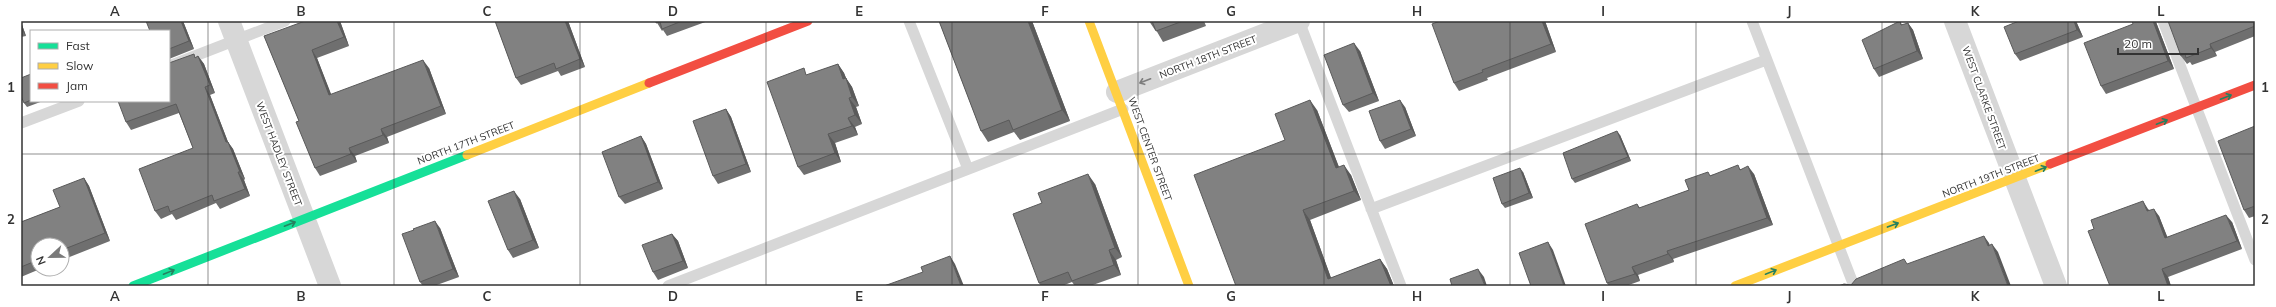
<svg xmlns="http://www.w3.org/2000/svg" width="2276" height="307" font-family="Mulish,sans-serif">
<rect width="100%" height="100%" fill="#fff"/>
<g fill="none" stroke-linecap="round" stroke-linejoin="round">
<path stroke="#d7d7d7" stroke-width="11" d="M909,21L968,169
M1299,21L1401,286
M1752,21L1854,286
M2163,21L2255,260
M169,66L285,21
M21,123L79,101
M1371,209L1766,60
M668,286L1123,109"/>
<path stroke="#d7d7d7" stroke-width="22" d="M229,21L330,286
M1955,21L2056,286
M1117,92L1299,21"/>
<path stroke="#16e098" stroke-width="9" d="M133,286L467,155"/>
<path stroke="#ffcf43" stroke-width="9" d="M1089,21L1189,286
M467,155L649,83
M1735,286L2050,164"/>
<path stroke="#f24e42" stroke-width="9" d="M649,83L808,21
M2050,164L2255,85"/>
</g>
<path fill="#6f6f6f" d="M146,21H183L194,49L169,59V31Z
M340,21L349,46L317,58L331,95L429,68L446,114L387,137L389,143L355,156L357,162L320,176L315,168L299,121L264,36Z
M495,21H568L585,67L561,76L558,71L521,85L516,78Z
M656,21H708L667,36L663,30L662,31Z
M939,21H1032L1070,121L1020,140L1014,132L988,142L981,131Z
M1149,21H1204L1206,26L1163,42L1156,30H1155Z
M1440,21H1545L1556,52L1487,78L1488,80L1459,91L1454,83Z
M1900,21L1902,25L1908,23L1913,30L1923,59L1879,77L1874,69Z
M2076,21L2083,37L2020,61L2015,54Z
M2255,21V36L2215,52L2217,56L2192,65L2190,62L2187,64L2181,56Z
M21,22L26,36L21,37Z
M2156,22L2174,69L2106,94L2101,86L2133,24Z
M1360,51L1379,101L1349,112L1343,105Z
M198,56L204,64L215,93L210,95L228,142L233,149L245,179L244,180L250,196L220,209L216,203L176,220L172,214L161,219L155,211L193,148L179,113L131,130L126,122L169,101L196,57Z
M838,64L844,73L846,78L852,87L859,106L856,107L862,124L855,127L858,135L835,143L841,162L804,175L798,167L808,75Z
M31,74V101H43L27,107L24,103Z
M1405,107L1416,136L1385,149L1380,141Z
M726,109L731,117L751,172L718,184L713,176Z
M1317,110L1339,167L1351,175L1361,200L1310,220L1331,278L1380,259L1387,269L1394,286H1236L1285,140Z
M2255,126V216L2249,218L2244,210Z
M1620,135L1631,161L1575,183L1572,179Z
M641,136L646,144L663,189L625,204L619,197Z
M1741,169L1754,174L1773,225L1673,259L1674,262L1638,275L1640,281L1626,286H1609L1607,283L1637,204L1640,208L1689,190L1711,175Z
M1523,172L1533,198L1505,208L1502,204Z
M84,178L89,186L110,241L62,260V245H38V269H40L21,277V222L60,207Z
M1095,184L1122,257L1116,260L1121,275L1090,286H1075L1072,282L1062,286H1041L1039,283Z
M520,199L539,248L513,258L508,250Z
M2148,209L2149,210L2159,216L2167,237L2232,222L2242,249L2168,277L2171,286H2110Z
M440,228L459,277L434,286H423L420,282Z
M672,234L678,241L688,268L658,280L653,272Z"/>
<path fill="#5a5a5a" d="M181,21H183L194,49L189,41Z
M337,21H340L349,46L344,37Z
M565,21H568L585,67L580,59Z
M1028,21H1032L1070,121L1062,110Z
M1542,21H1545L1556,52L1551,44Z
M2074,21H2076L2083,37L2077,30Z
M2153,21H2156V22L2174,69L2168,61Z
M21,22L26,36L21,29Z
M1908,23L1913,30L1923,59L1917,51Z
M1354,43L1360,51L1379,101L1373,93Z
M2210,44L2215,52L2217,56L2211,48Z
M312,50L317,58L335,104L329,95Z
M198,56L204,64L215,93L210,85Z
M423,60L429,68L446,114L441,106Z
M838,64L844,73L846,78L852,87L859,106L852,97L843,79Z
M205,87L210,95L228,142L233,149L245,179L240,172L226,142Z
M849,98L856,107L862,124L855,115Z
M1310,100L1317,110L1343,178L1336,168Z
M1400,100L1405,107L1416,136L1411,129Z
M726,109L731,117L751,172L746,164Z
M848,118L855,127L858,135L852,126Z
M381,129L387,137L389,143L383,135Z
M1617,131L1620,135L1631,161L1628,157Z
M828,134L835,143L841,162L835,153Z
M641,136L646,144L663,189L658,182Z
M349,148L355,156L357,162L351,154Z
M1344,165L1351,175L1361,200L1354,191Z
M1748,166L1754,174L1773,225L1767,218Z
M1520,168L1523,172L1533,198L1529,193Z
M238,172L244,180L250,196L245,189Z
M1088,174L1095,184L1122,257L1115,248Z
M84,178L89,186L110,241L105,233Z
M514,191L520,199L539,248L533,240Z
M2143,201L2148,209L2152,219L2147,211Z
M2154,209L2159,216L2171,246L2165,238Z
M1303,210L1310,220L1334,286L1328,279Z
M2226,215L2232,222L2242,249L2237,241Z
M435,221L440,228L459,277L453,269Z
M672,234L678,241L688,268L683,261Z
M1984,236L1989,243L1993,254L1988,246Z
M1548,242L1553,250L1566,286H1564Z
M1992,244L1998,252L2011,286H2008Z
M1109,250L1116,260L1121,275L1114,265Z
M1667,251L1673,259L1674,262L1668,254Z
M950,256L955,264L964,286H961Z
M1380,259L1387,269L1394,286H1391Z
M1632,267L1638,275L1640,281L1635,274Z
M1478,269L1484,277L1487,286H1485Z
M2162,269L2168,277L2171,286H2168Z"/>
<path fill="#818181" stroke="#5a5a5a" d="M146,21H181L189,41L169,49V31H150Z
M305,21H337L344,37L312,50L329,95L423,60L441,106L381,129L383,135L349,148L351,154L315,168L296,122L299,121L264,36Z
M495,21H565L580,59L556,69L554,63L516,78Z
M656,21H682L662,29L660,22L656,23Z
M939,21H1028L1062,110L1013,130L1009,120L981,131Z
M1152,21H1183L1156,31Z
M1440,21H1542L1551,44L1482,70L1483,72L1454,83L1432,24Z
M1900,21L1901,25L1908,23L1917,51L1874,69L1862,40Z
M2019,21H2074L2077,30L2015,54L2004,27Z
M2132,21H2153L2168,61L2101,86L2084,43L2133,24Z
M2168,21H2255V26L2210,44L2211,48L2186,58L2185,54L2181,56Z
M1354,43L1373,93L1343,105L1324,55Z
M194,54L195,58L198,56L210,85L205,87L226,142H228L240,172H238L245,189L214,201L212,195L170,212L168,206L155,211L139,169L193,148L176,104L126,122L118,101H169V63Z
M838,64L843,79L846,78L852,97L849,98L855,115L848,118L852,126L828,134L835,153L798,167L767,82L804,68L806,75Z
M31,74V100L24,103L21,96V78Z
M1310,100L1336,168L1344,165L1354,191L1303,210L1328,279L1380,259L1391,286H1236L1194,175L1285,140L1275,114Z
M1400,100L1411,129L1380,141L1369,111Z
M726,109L746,164L713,176L693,121Z
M2255,126V206L2244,210L2218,141Z
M1617,131L1628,157L1572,179L1563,153Z
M641,136L658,182L619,197L602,152Z
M1738,165L1740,170L1748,166L1767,218L1667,251L1668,254L1632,267L1635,274L1607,283L1585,224L1637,204L1639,208L1689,190L1685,180L1708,172L1710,176Z
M1520,168L1529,193L1502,204L1493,178Z
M1088,174L1115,248L1109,250L1114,265L1072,281L1068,272L1039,283L1013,214L1042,203L1038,193Z
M84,178L105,233L62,250V245H38V260L21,267V222L60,207L53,190Z
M514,191L533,240L508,250L488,201Z
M2143,201L2147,211L2154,209L2165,238L2226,215L2237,241L2162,269L2168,286H2110L2088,231L2094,229L2091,220Z
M435,221L453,269L420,282L402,234L414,230L413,229Z
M672,234L683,261L653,272L642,245Z
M1984,236L1988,246L1992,244L2008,286H1838L1844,284L1851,285L1856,279L1904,259L1907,264Z
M1548,242L1564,286H1531L1519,253Z
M950,256L961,286H884L923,272L921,267Z
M1478,269L1485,286H1452L1450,279Z"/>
<defs><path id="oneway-shaft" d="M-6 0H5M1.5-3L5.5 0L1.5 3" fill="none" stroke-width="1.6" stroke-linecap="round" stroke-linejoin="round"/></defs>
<use stroke="#7d7d7d" href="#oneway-shaft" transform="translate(1145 81) rotate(159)"/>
<g stroke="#268160">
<use href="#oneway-shaft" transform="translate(2226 97) rotate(-21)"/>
<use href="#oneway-shaft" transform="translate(2162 122) rotate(-21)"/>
<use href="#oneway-shaft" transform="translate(2041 169) rotate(-21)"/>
<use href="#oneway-shaft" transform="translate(290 224) rotate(-21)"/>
<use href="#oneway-shaft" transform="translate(1893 225) rotate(-20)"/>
<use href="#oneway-shaft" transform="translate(169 272) rotate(-22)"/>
<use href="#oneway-shaft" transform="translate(1771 272) rotate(-22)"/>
</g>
<path fill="none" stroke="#333" stroke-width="1" stroke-opacity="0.55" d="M208,21V286M394,21V286M580,21V286M766,21V286M952,21V286M1138,21V286M1324,21V286M1510,21V286M1696,21V286M1882,21V286M2068,21V286M21,154H2255"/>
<g text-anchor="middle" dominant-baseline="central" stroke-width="4" stroke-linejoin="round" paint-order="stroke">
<g font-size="10" fill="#333" stroke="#fff">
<text transform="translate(1208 57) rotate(-21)">NORTH 18TH STREET</text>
<text transform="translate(1984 98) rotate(70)">WEST CLARKE STREET</text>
<text transform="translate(466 143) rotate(-21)">NORTH 17TH STREET</text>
<text transform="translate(1150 149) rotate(70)">WEST CENTER STREET</text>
<text transform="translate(279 154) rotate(69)">WEST HADLEY STREET</text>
<text transform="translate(1991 176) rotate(-21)">NORTH 19TH STREET</text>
</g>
</g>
<rect width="2276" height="307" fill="none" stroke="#ffffff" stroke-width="44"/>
<rect x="30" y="30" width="140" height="72" fill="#ffffff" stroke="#adadad"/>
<rect x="38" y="43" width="20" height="6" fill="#16e098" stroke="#adadad"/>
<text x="66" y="50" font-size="12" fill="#333333">Fast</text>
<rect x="38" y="63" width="20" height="6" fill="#ffcf43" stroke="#adadad"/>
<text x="66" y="70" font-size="12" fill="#333333">Slow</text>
<rect x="38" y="83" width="20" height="6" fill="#f24e42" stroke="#adadad"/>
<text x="66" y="90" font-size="12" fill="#333333">Jam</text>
<g transform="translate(50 257) rotate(248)"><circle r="19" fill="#ffffff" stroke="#adadad"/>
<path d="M0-3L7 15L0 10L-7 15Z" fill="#7a7a7a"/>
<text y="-6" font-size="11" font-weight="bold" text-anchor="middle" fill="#333333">N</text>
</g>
<path d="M2118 48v6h80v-6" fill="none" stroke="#333333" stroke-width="2"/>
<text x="2124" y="48" font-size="12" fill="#333333" stroke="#ffffff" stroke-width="3" paint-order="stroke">20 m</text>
<rect x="22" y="22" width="2232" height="263" fill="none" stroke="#333" stroke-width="1.5"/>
<g font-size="13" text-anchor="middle" font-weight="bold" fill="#333">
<text x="115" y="16">A</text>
<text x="301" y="16">B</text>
<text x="487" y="16">C</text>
<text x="673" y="16">D</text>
<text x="859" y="16">E</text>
<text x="1045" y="16">F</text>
<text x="1231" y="16">G</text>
<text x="1417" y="16">H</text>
<text x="1603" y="16">I</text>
<text x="1789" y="16">J</text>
<text x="1975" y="16">K</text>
<text x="2161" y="16">L</text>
<text x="11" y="92">1</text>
<text x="2265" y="92">1</text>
<text x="11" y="224">2</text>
<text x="2265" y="224">2</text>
<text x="115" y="301">A</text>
<text x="301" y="301">B</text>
<text x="487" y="301">C</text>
<text x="673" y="301">D</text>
<text x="859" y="301">E</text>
<text x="1045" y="301">F</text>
<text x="1231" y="301">G</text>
<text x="1417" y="301">H</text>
<text x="1603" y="301">I</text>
<text x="1789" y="301">J</text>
<text x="1975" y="301">K</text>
<text x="2161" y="301">L</text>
</g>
</svg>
